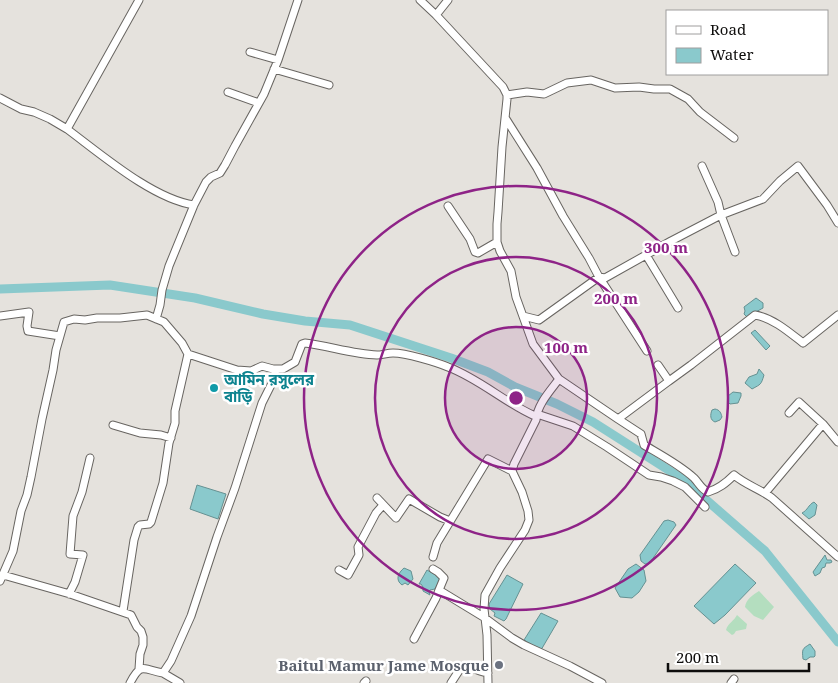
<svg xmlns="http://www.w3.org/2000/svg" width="838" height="683" font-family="'Noto Serif','Noto Sans Bengali',serif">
<rect width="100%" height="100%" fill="#e5e2dd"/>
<path fill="#b4debf" d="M759,591L774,607L763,620L754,616L745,607C746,599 753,595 759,591Z
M737,615L747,624L746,629L736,631L734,634L732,635L726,630C728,623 734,621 737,615Z"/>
<path fill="#8ac9cc" stroke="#659192" d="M756,298L763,303V308L754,313L750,317L749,315L747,317L744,314L745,311L744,307Z
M755,330L770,346L766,350L751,333Z
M759,369L764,375C761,385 761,384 752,389L745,383L749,377L757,374Z
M733,392L741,393V396L738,403L730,404L728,402V396Z
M715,409C720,410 721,413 722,417L720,420L715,422C710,420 710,415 712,410Z
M197,485L226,494L218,519L190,509Z
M814,502L817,505L815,515L809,519L802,513C808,510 808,505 814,502Z
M668,520L674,522L676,525L649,564H645L641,561L640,555L664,521Z
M825,555L827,560H831L832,562L830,563H826L825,567L822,568L820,573L815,576L813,572Z
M636,564L644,570L646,581L639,592L632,598L620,597L615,588L628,569Z
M735,564L756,583L725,615L714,624L694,606Z
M404,568L411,571L413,579L408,585L405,583L402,585C395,580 398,573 404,568Z
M427,570L441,578L435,589L430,590L429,592L430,595L423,591V587L421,584H419Z
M507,575L523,584L506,619L504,621L494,616L495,613L490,609L489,604Z
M541,613L558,621L541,650L524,640Z
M810,644L815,651V656L814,657H810L806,660L803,659C802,649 802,649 810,644Z"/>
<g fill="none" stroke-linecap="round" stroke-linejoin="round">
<path stroke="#8ac9cc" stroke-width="9" d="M0,289L110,285L195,298L263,314L305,321L350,325L451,358L488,372L515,387L557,404L593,422L681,478L765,551L838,642"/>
<g stroke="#686561" stroke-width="9">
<path id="minor" d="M420,0L436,15
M448,0L436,15L503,87L507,95V99L502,147L498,212L497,224V242L500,251L511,271L516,297L533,344L559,379C550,391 537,405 536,420L514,464L512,471L522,492L528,511L529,520L525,530L500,568L485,595L484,609L487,635L488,683
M250,52L278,60
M274,69L329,85
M228,92L259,103
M507,95L527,92L544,94L567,83L591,80L615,88L639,87L654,89H670L688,99L700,112L734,138
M0,98L21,109L34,112L50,119L67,129L139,0
M506,119L537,168L563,216L589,258L599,277L647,351
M67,129C102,155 153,199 194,205
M702,166L718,202L721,215L735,252
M448,206L470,239L475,252L478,253L497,242
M646,255L678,308
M0,316L29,312L27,326L28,331L60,336
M523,316L539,320L599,277L605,278L671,241L721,215L763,199L780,181L798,166L827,205L838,223
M156,319L160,305L162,290L169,266L194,205L206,182L211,177L220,173L225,165L235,146L264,94L278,60L298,0
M559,379L618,419L669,381L658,365
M669,381L691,365L755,315C773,318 789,332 803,343L838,315
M618,419L641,434L644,445C661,455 680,465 694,478C699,483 701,489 708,492C719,489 726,483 734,475C746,485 760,489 772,498L838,557
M823,424L838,442
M113,425L140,433L161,435L171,438
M765,493L823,424L799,402L789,413
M377,498L396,518L409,499L440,517L450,521
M433,557L437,543L488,459L512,471
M433,569L438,572L444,578L439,590L485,618L512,638L524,645L570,666L602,683
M339,570L348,575L359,555L358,547L376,513L383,505
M3,575L70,594L131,615L137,627L141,631L143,637V645L140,654L139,669
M0,581L13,551L21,511L27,495L31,477L42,419L53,370L56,350L64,322L74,319L85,320L97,318H120L147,315L164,322L182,343L188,354L237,370L251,371L262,366L273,369H283L295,362L302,344L305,343C329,346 353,354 377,355C382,355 387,353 393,353C406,353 436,362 448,367C480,379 505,403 535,416L537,414L573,426L607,447L649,475L661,477L673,481L685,487L705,507
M69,594L75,582L83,555L70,554L73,516L82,492L90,458
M123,611L134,540L138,527L140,525L149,524L151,522L163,483L169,443L175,423V411L188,354
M414,639L436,598L439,590
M163,673L180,683
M130,683C141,662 142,669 163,673L171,661L191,616L217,537L235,488L262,403L273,381L276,369
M364,683L366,681
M451,683L462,666C471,666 479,672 488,673
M731,683L734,679"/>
</g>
<use href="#minor" stroke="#fff" stroke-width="7"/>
</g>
<circle cx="516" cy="398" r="71" fill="#8e2387" fill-opacity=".12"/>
<g fill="none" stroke="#8e2387" stroke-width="2.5">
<circle cx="516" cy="398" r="71"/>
<circle cx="516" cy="398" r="141"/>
<circle cx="516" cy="398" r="212"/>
</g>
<circle fill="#0f9aa8" stroke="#fff" stroke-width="2" cx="214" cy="388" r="5"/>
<circle fill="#6b7280" stroke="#fff" stroke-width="2" cx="499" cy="665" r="5"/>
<g text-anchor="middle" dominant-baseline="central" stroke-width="5" stroke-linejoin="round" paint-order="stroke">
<g font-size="15" font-weight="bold" fill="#0d838f" stroke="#fff" text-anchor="start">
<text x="224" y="379">আমিন রসুলের<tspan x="224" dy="17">বাড়ি</tspan></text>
</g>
<g font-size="15" font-weight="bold" fill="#5b616d" stroke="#fff" text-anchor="end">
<text x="489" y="665">Baitul Mamur Jame Mosque</text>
</g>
</g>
<circle cx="516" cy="398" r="8" fill="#8e2387" stroke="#fff" stroke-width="2.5"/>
<g font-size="15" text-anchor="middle" font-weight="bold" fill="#8e2387" stroke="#fff" stroke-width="5" stroke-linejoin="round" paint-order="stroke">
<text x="666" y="253">300 m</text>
<text x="616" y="304">200 m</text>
<text x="566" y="353">100 m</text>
</g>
<rect x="666" y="10" width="162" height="65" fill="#ffffff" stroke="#9f9e9e"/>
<rect x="676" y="26" width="25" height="8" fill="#ffffff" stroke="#9f9e9e"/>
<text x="710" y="35" font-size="15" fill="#0e0d0c">Road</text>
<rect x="676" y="48" width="25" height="15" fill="#8ac9cc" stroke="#9f9e9e"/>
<text x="710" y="60" font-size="15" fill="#0e0d0c">Water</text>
<path d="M668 663v8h141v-8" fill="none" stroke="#0e0d0c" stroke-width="2.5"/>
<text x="676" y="663" font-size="15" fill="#0e0d0c" stroke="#ffffff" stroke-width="4" paint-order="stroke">200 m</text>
</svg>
